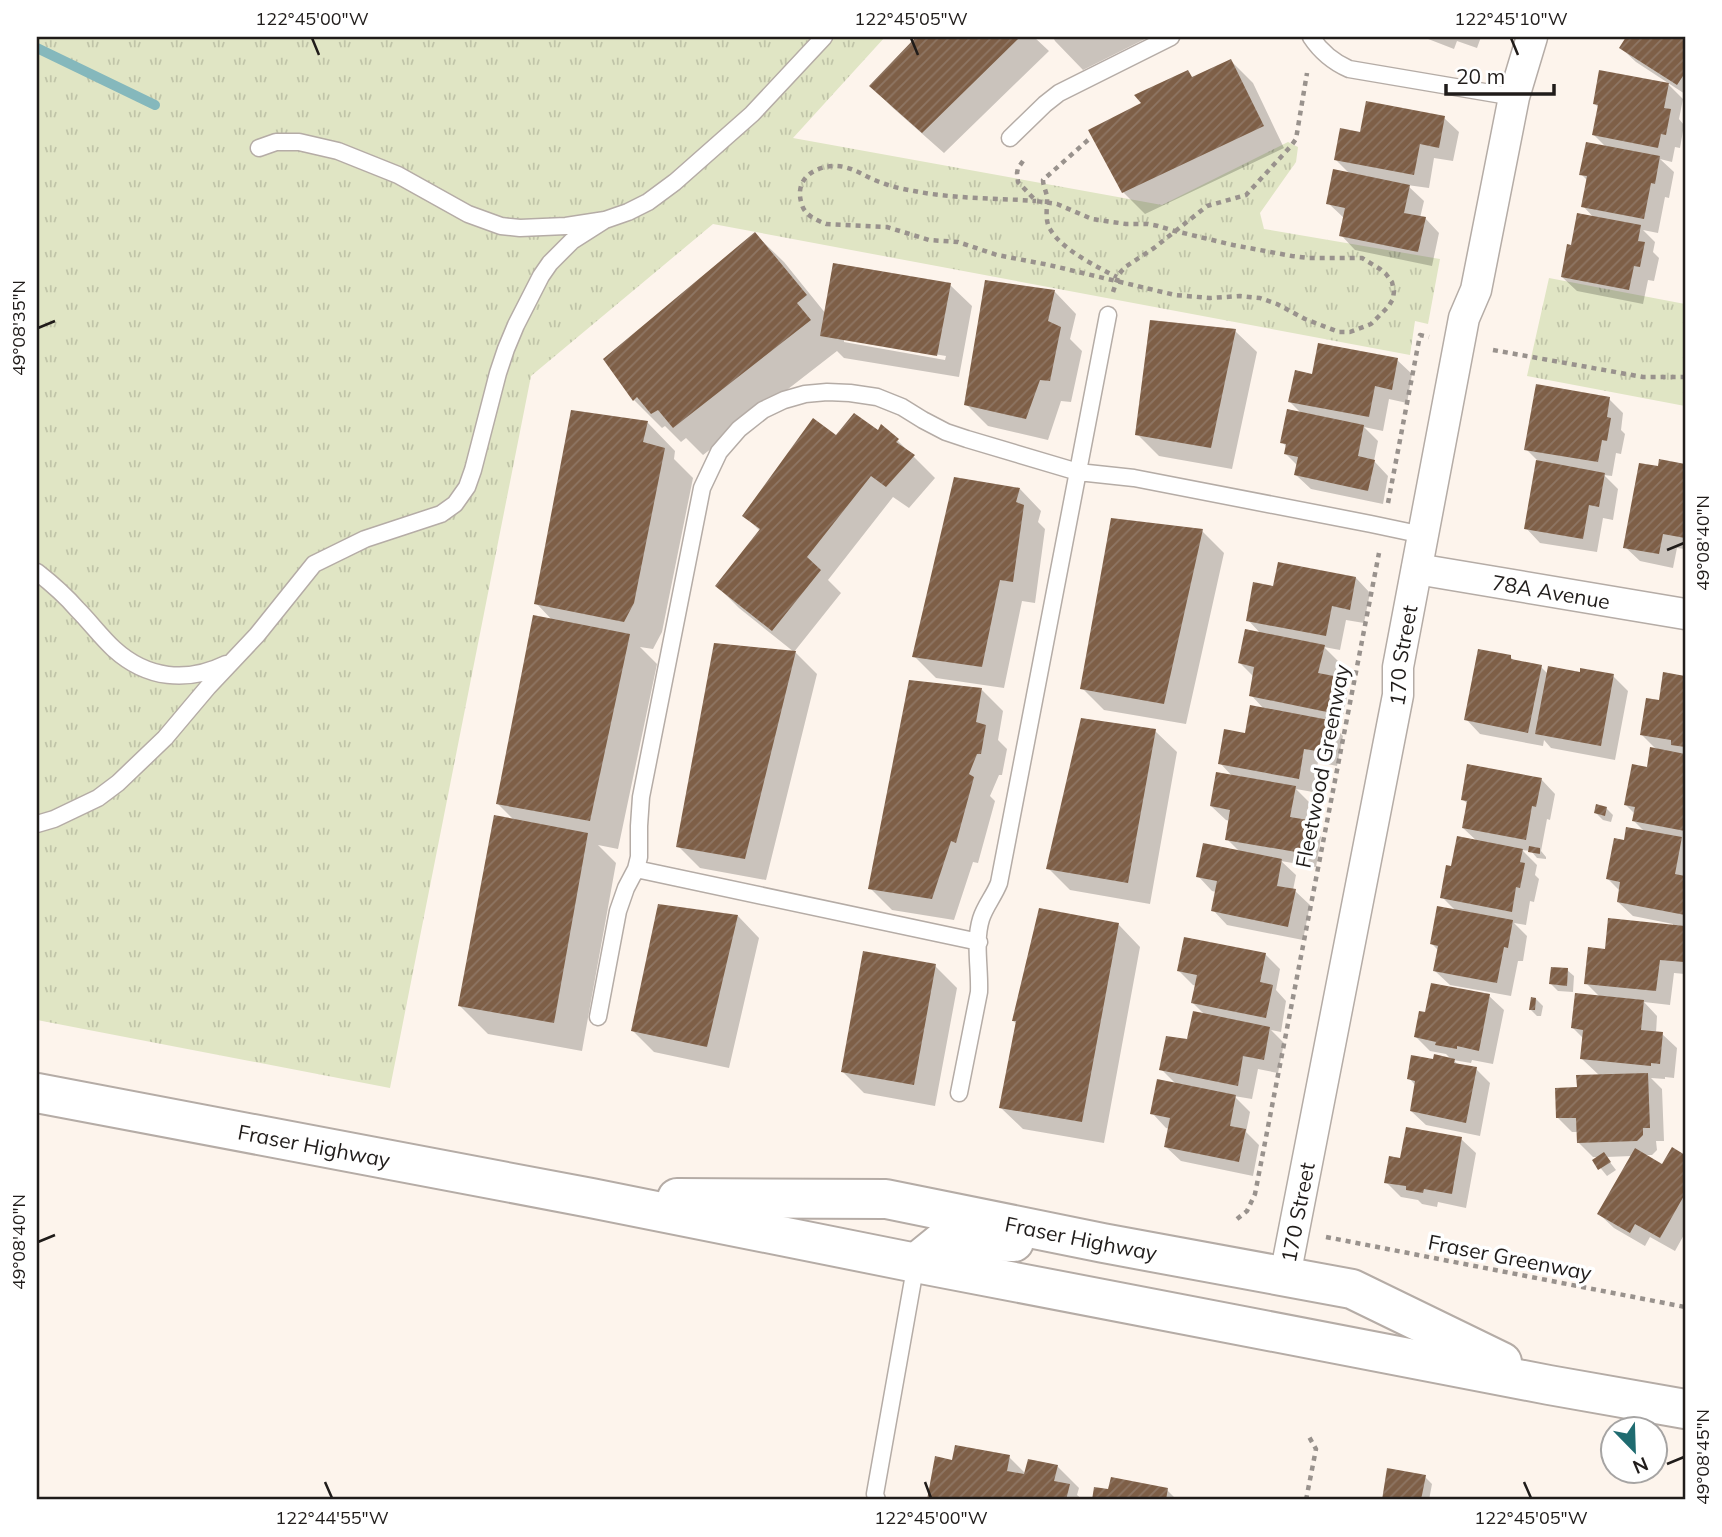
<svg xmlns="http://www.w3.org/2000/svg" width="1722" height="1537" font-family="Mulish,sans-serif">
<defs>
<pattern id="grass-tufts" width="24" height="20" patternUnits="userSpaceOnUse" patternTransform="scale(1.75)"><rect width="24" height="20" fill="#e0e5c4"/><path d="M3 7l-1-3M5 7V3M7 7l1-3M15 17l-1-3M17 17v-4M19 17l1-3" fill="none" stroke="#c0c4a8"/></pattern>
<pattern id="building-hatch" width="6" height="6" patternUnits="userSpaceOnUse" patternTransform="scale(1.75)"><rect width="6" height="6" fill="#7e5f47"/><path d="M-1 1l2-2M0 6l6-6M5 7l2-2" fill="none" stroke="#8e7664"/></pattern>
</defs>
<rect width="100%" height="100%" fill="#fdf4ec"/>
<path fill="url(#grass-tufts)" d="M37,37H885L793,138L1162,205L1288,142L1298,147L1296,162L1260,213L1264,229L1440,259L1428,324L1415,321L1410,355L713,224L531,376L390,1088L37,1020Z
M1549,278L1685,304V406L1527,376Z"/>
<path fill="#0003" fill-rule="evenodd" d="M919,37H1034L1049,51L944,153L893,108L871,86Z
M1053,37H1149L1083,70L1055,41Z
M1423,37H1481L1477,48L1457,41L1454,49Z
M1628,37H1685V94L1636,62L1621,48Z
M1231,61L1253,83L1284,148L1145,214L1123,192L1193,78Z
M1601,72L1669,85L1683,99L1679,119L1684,125L1680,148L1675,147L1672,162L1660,159L1674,172L1669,198L1665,197L1658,233L1643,230L1655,242L1653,252L1659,258L1654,281L1648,280L1643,304L1577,291L1562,277L1572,247L1595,219L1583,206L1588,181L1581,174L1607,148L1594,135L1599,108L1595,104Z
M1444,118L1459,132L1453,161L1434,158L1429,188L1407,185L1424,201L1420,218H1425L1439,233L1432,266L1355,250L1341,235L1344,218L1328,203L1351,175L1336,160L1361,134Z
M755,234L784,262L826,314L950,285L972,306L959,377L844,358L837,351L703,455L686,438L681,442L665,426L662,428L634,400ZM844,339L946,356L945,360L844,342Z
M987,282L1055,292L1076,314L1070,339L1082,351L1071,402L1061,401L1048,440L988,426L966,404Z
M1235,331L1257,352L1232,469L1159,456L1137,434Z
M1397,360L1412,374L1407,403L1389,399L1383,431L1364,427L1378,441L1374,461L1388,476L1383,504L1311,489L1296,475L1298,466L1286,454L1287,447L1282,442L1303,415L1290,402L1314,376Z
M1609,399L1623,413L1621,430L1625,434L1621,454L1616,453L1612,476L1604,475L1618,489L1613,520L1603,518L1597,552L1540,543L1526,528L1538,461L1526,449Z
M647,422L675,451L674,459L693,478L662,632L653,649L640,647L657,664L618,849L598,845L616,863L582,1051L488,1034L460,1006L515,821L498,804L553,621L536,603Z
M878,433L897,440L935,478L909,508L893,497L828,580L841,593L794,652L739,608L717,586L760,531L744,515L837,437Z
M1685,466V549L1677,548L1673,568L1640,561L1625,547L1659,468Z
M1020,489L1041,511L1038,522L1045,529L1035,603L1022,601L1004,688L936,678L914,656Z
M1202,531L1224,553L1186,724L1104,710L1082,688Z
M1356,578L1370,593L1364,623L1346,620L1340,650L1324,647L1338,661L1334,679L1348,692L1341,725L1330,723L1343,736L1337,766L1318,762L1313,792L1296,789L1309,802L1306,821L1321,837L1316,867L1281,861L1296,875L1293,890L1295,891L1310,905L1303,940L1227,925L1213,910L1216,892L1212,891L1198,876L1240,852L1227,839L1230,821L1226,820L1211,806L1233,777L1220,763L1246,735L1264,709L1251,695L1254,677L1240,663L1261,634L1248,620L1275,588Z
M795,652L817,674L766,880L700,868L678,846Z
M1510,657L1515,661L1541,667L1548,674L1613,676L1628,691L1615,760L1551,748L1544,740L1543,746L1480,734L1466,719Z
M1665,674L1685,677V842H1683L1685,843V974L1674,973L1670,1005L1644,1002L1657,1016L1656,1033L1662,1034L1677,1048L1674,1078L1665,1077V1079L1651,1078L1662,1089L1664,1141H1656L1657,1150L1652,1155H1643L1662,1166L1672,1149L1685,1157V1233L1675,1251L1650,1237L1645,1246L1614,1228L1599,1214L1632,1156L1606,1157L1616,1170L1607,1176L1594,1160L1599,1157H1593L1578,1142V1132H1572L1558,1118L1579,1088L1600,1076L1582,1059L1584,1039L1573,1028L1600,997L1586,983L1606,951L1673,927V924L1633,916L1618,902L1620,891L1608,879L1625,842L1646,833L1634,821L1635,814L1626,805L1648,769L1657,750L1642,735L1660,702Z
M982,690L1003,711L998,740L1007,749L1002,775H999L990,796L995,801L978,863L973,862L954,920L892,910L870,888Z
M1155,731L1177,752L1150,904L1070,890L1048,868Z
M1541,779L1555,794L1550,820L1547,819L1541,851L1546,857V859L1537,858L1531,851L1522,850L1537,865L1535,875L1539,879L1534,902L1530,901L1526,925L1514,923L1527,936L1523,961H1518L1511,996L1450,985L1435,971L1439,951L1432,944L1456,911L1442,897L1453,868L1478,842L1463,828L1468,804L1462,799Z
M1606,808L1613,815L1611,822L1603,820L1596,813Z
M738,916L759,938L729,1068L654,1052L632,1030Z
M1119,925L1140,947L1104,1143L1023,1129L1001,1108L1017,1024L1013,1021Z
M1265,954L1280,969L1276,990L1286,1001L1281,1032L1271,1030L1284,1043L1278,1073L1258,1069L1252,1099L1234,1096L1250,1112L1246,1132L1259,1145L1253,1176L1181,1161L1166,1147L1170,1129L1166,1128L1152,1113L1177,1085L1161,1069L1188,1042L1206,1016L1193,1003L1197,986L1193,985L1179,971Z
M935,966L957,988L935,1106L864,1093L842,1071Z
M1567,970L1574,976L1573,992L1558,991L1551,984Z
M1489,996L1504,1010L1493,1064L1472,1060L1471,1063L1453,1060L1459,1065L1476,1069L1490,1083L1480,1136L1426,1125L1411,1111L1416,1086L1409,1078L1434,1061L1452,1060L1446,1054L1430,1051L1416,1037L1427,1014Z
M1536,999L1543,1006L1541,1016H1537L1530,1009Z
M1461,1139L1476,1153L1466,1208L1438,1202L1437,1207L1422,1204L1418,1200L1401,1197L1386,1182L1401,1160Z
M1009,1457L1026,1474L1057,1466L1079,1488L1077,1495L1083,1500H928L937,1458L953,1462Z
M1389,1470L1425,1477L1432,1484L1429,1500H1383Z
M1096,1489L1167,1490L1177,1500H1093Z"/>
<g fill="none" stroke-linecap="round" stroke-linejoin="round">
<path stroke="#85b8bc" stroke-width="10" d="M37,48L155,105"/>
</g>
<path fill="url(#building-hatch)" d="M916,37H1020L922,133L869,86Z
M1626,37H1685V73L1677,85L1619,48Z
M1231,59L1264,126L1122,193L1088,130L1141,103L1134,95L1188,70L1192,77Z
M1599,70L1669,83L1664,108L1671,109L1666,135L1661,134L1658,148L1592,135L1598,105L1593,104Z
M1366,101L1445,116L1439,148L1420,144L1414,175L1334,160L1340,128L1360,132Z
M1586,142L1660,156L1655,184L1651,183L1644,219L1581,207L1587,176L1579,175Z
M1333,169L1410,185L1404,213L1426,217L1418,252L1339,236L1345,208L1326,204Z
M1577,213L1641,225L1638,241L1645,242L1640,267L1634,266L1629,290L1561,277L1567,244L1571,245Z
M755,232L807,295L797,303L811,320L673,428L658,410L651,414L637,397L633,401L603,359Z
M833,263L951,283L937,356L820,336Z
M985,280L1055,290L1048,321L1061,327L1050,381L1040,380L1026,419L964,405Z
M1150,320L1236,329L1211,448L1135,435Z
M1318,343L1398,358L1392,390L1375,386L1369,417L1288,402L1295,370L1312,374Z
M1536,384L1610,397L1607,417L1611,418L1607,441L1602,440L1598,462L1524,450Z
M1287,409L1364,425L1358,456L1375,460L1368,491L1294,475L1298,457L1284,454L1286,444L1280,443Z
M571,410L648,421L643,442L665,448L634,603L624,622L534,604Z
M854,413L878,430L881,424L899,439L896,442L915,455L886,487L871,476L807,557L821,570L772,631L715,586L760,529L742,516L813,418L836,435Z
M1659,459L1685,464V538L1663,534L1659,554L1623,548L1639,463L1658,466Z
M1536,460L1605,473L1599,507L1589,505L1583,539L1524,529Z
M954,477L1020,488L1016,502L1024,505L1013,582L1000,580L982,667L912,657Z
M1111,518L1203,529L1164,704L1080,689Z
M1278,562L1356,577L1350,610L1332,606L1326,636L1246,621L1253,582L1273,586Z
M533,615L630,634L590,821L496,804Z
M1245,629L1325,645L1318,673L1334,676L1327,712L1249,696L1254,667L1238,663Z
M714,643L796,651L745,859L676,847Z
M1478,649L1511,655V659L1542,665L1528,733L1464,720Z
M1548,666L1580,672V668L1614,674L1601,746L1535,734Z
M1663,672L1685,676V747L1671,745V740L1640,735L1646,698L1659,700Z
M909,680L982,688L976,722L986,725L981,754H977L969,774L974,777L956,843L951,841L932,899L868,889Z
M1250,705L1329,720L1323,752L1304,749L1299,779L1218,764L1224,729L1245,733Z
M1081,718L1156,729L1128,883L1046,869Z
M1650,747L1685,754V831L1632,821L1635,807L1624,805L1632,764L1647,767Z
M1467,764L1542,778L1536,807L1532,806L1526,840L1462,828L1467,801L1461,800Z
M1216,772L1296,786L1290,817L1308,820L1302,853L1225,840L1230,810L1210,806Z
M1596,804L1607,807L1605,816L1594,813Z
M494,815L588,833L554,1023L458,1006Z
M1626,827L1682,837L1675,874L1685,876V915L1617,902L1620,882L1606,879L1614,838L1624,840Z
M1457,836L1523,849L1520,862L1525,863L1520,888L1516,887L1512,912L1440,898L1446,865L1451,866Z
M1203,843L1282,859L1277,886L1296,889L1288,927L1211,911L1217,881L1196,877Z
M1529,846L1540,848V854L1528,852Z
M658,904L738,915L707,1047L631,1031Z
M1437,906L1513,920L1508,948L1504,947L1497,983L1433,971L1438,946L1430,944Z
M1039,908L1119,923L1082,1122L999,1108L1016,1021H1012Z
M1608,918L1685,926L1684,962L1660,960L1656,991L1584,984L1588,947L1605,949Z
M1184,937L1266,953L1260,982L1273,985L1266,1018L1191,1003L1197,975L1177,971Z
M863,951L936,964L914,1085L841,1072Z
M1551,967L1568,968L1567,986L1549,984Z
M1431,983L1490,994L1479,1051L1457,1046V1049L1435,1045L1436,1042L1414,1037L1419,1011L1425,1012Z
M1575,993L1644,1000L1641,1030L1663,1032L1660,1064L1651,1063V1066L1580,1059L1583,1030L1571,1028Z
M1531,997L1536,998L1535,1010H1529Z
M1193,1011L1270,1027L1264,1060L1243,1056L1238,1086L1159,1070L1166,1036L1187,1039Z
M1434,1054L1455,1059L1454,1063L1477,1067L1466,1123L1410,1111L1415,1081L1407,1079L1411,1055L1433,1059Z
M1648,1073L1650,1128H1643V1135L1637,1141L1577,1143L1576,1118H1556L1555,1088L1577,1087L1576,1075Z
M1157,1079L1236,1095L1230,1126L1246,1129L1239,1162L1164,1147L1170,1118L1150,1114Z
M1406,1127L1462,1137L1452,1194L1424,1189L1423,1193L1406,1190V1186L1384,1183L1389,1156L1400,1158Z
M1672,1147L1685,1155V1194L1660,1238L1635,1224L1630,1233L1597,1214L1635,1148L1662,1164Z
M1604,1152L1611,1162L1598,1170L1592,1160Z
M955,1445L1010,1455L1007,1471L1024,1474L1028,1459L1058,1465L1054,1481L1070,1484L1066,1500H927L935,1456L952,1460Z
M1387,1468L1426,1475L1421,1500H1382Z
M1111,1477L1168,1488L1166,1500H1092L1094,1487L1108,1489Z"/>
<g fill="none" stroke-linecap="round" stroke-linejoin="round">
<g stroke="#b5aca6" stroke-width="19">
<path id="lane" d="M1311,37C1321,52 1333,62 1349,69L1514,97
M1010,138L1045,104L1059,93L1171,37
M259,148L276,142H299L338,151L398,175L468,214L501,226L520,228L566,226L605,220L628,212L648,202L675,182L752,114L824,37
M37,572C51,583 65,595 77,609C90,622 101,637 114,649C147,679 187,683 226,664
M37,824L54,819L98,798L118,783L165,738L208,687L257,635L314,564L365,539L441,514L455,504L467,487L473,470L498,373L506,349L516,325L541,276L550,263L572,241L605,220
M636,869L979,942
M598,1017L618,911L626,888L636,869L639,857V826L641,797L702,488L719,452L739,429L763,410L784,400L805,394L827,392L850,393L877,397L902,407L923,420L946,432L967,439L1078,472L1134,478L1371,524L1423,535
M959,1093L979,992C980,968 974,942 981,919C985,906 994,896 999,883L1108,315
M877,1500L875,1494L916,1263"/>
</g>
<g stroke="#b5aca6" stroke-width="33">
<g id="street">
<path id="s1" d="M1417,569L1685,614"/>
<path id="s2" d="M1285,1276L1398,695V667L1464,318L1476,290L1514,97L1532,37"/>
</g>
</g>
<g stroke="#b5aca6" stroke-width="42">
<g id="primary">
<path id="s3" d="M37,1093L591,1198L916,1263L1549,1385L1685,1409"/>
<path id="s4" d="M677,1198L886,1199L1103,1243L1352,1289L1502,1362"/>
<path d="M916,1263L943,1241L1014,1242"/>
</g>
</g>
<path stroke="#99928d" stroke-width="4.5" stroke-dasharray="5 5" stroke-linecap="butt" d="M1088,140L1043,180C1043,187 1048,194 1047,201C1047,210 1045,221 1050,229C1061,249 1097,267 1117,277
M1023,161L1018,168L1017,173L1018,182L1036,201L1057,204L1092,219L1126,224H1148L1158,226L1175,231L1233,245L1292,256L1308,258H1362L1380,269L1386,274L1392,282L1394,291L1393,299L1388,307L1371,324L1350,332H1339L1305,319L1277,304L1260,298L1240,296L1210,298L1175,295L1049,265L997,255L958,242L929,240L887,227L826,224C816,220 805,215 802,205C794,182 810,168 832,166C850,165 862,175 877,181C889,186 902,189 914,191C954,199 996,198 1036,201
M1113,292L1119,274L1125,267L1154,248L1207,206L1246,195L1291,146L1296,139L1307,73
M1493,350L1643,377H1685
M1388,503L1420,335L1429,337
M1237,1219L1247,1211L1255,1194L1379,553
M1326,1237L1685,1307
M1306,1500L1316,1449L1308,1435"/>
<use href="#lane" stroke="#fff" stroke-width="16"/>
<use href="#street" stroke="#fff" stroke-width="30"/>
<use href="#primary" stroke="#fff" stroke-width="38"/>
</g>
<path fill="none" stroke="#201c1a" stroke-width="2.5" d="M312,38L319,55M911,38L918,55M1511,38L1518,55M38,328L55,321M1667,550L1684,543M38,1242L55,1235M1667,1464L1684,1457M325,1482L332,1498M925,1482L931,1498M1524,1482L1531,1498"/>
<g text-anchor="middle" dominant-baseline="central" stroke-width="7" stroke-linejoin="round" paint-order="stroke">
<g font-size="21" fill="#201c1a" stroke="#fff">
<text stroke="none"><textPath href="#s1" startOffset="136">78A Avenue</textPath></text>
<text stroke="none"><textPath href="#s2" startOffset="632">170 Street</textPath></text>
<text transform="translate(1322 766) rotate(-79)">Fleetwood Greenway</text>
<text stroke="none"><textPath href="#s3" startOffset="282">Fraser Highway</textPath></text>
<text stroke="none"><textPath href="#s2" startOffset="65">170 Street</textPath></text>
<text stroke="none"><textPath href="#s4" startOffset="408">Fraser Highway</textPath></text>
<text transform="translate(1510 1257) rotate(11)">Fraser Greenway</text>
</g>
</g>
<rect width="1722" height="1537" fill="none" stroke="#ffffff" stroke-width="77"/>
<g transform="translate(1634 1450) rotate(157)"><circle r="33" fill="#ffffff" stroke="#a6a4a3" stroke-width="2"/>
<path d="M0-5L12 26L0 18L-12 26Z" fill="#1f6b70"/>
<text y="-10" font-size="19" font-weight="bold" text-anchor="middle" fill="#201c1a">N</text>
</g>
<path d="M1446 84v10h108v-10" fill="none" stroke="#201c1a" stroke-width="3.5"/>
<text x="1456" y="84" font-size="21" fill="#201c1a" stroke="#ffffff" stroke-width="5" paint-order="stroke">20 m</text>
<rect x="38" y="38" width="1646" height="1460" fill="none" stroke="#201c1a" stroke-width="2.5"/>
<g font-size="18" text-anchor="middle" fill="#201c1a">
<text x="312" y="25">122°45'00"W</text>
<text x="911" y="25">122°45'05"W</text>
<text x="1511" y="25">122°45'10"W</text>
<text transform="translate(19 328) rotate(-90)" y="6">49°08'35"N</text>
<text transform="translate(1703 543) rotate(-90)" y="6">49°08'40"N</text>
<text transform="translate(19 1242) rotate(-90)" y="6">49°08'40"N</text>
<text transform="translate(1703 1457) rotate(-90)" y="6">49°08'45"N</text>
<text x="332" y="1524">122°44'55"W</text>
<text x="931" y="1524">122°45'00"W</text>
<text x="1531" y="1524">122°45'05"W</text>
</g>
</svg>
